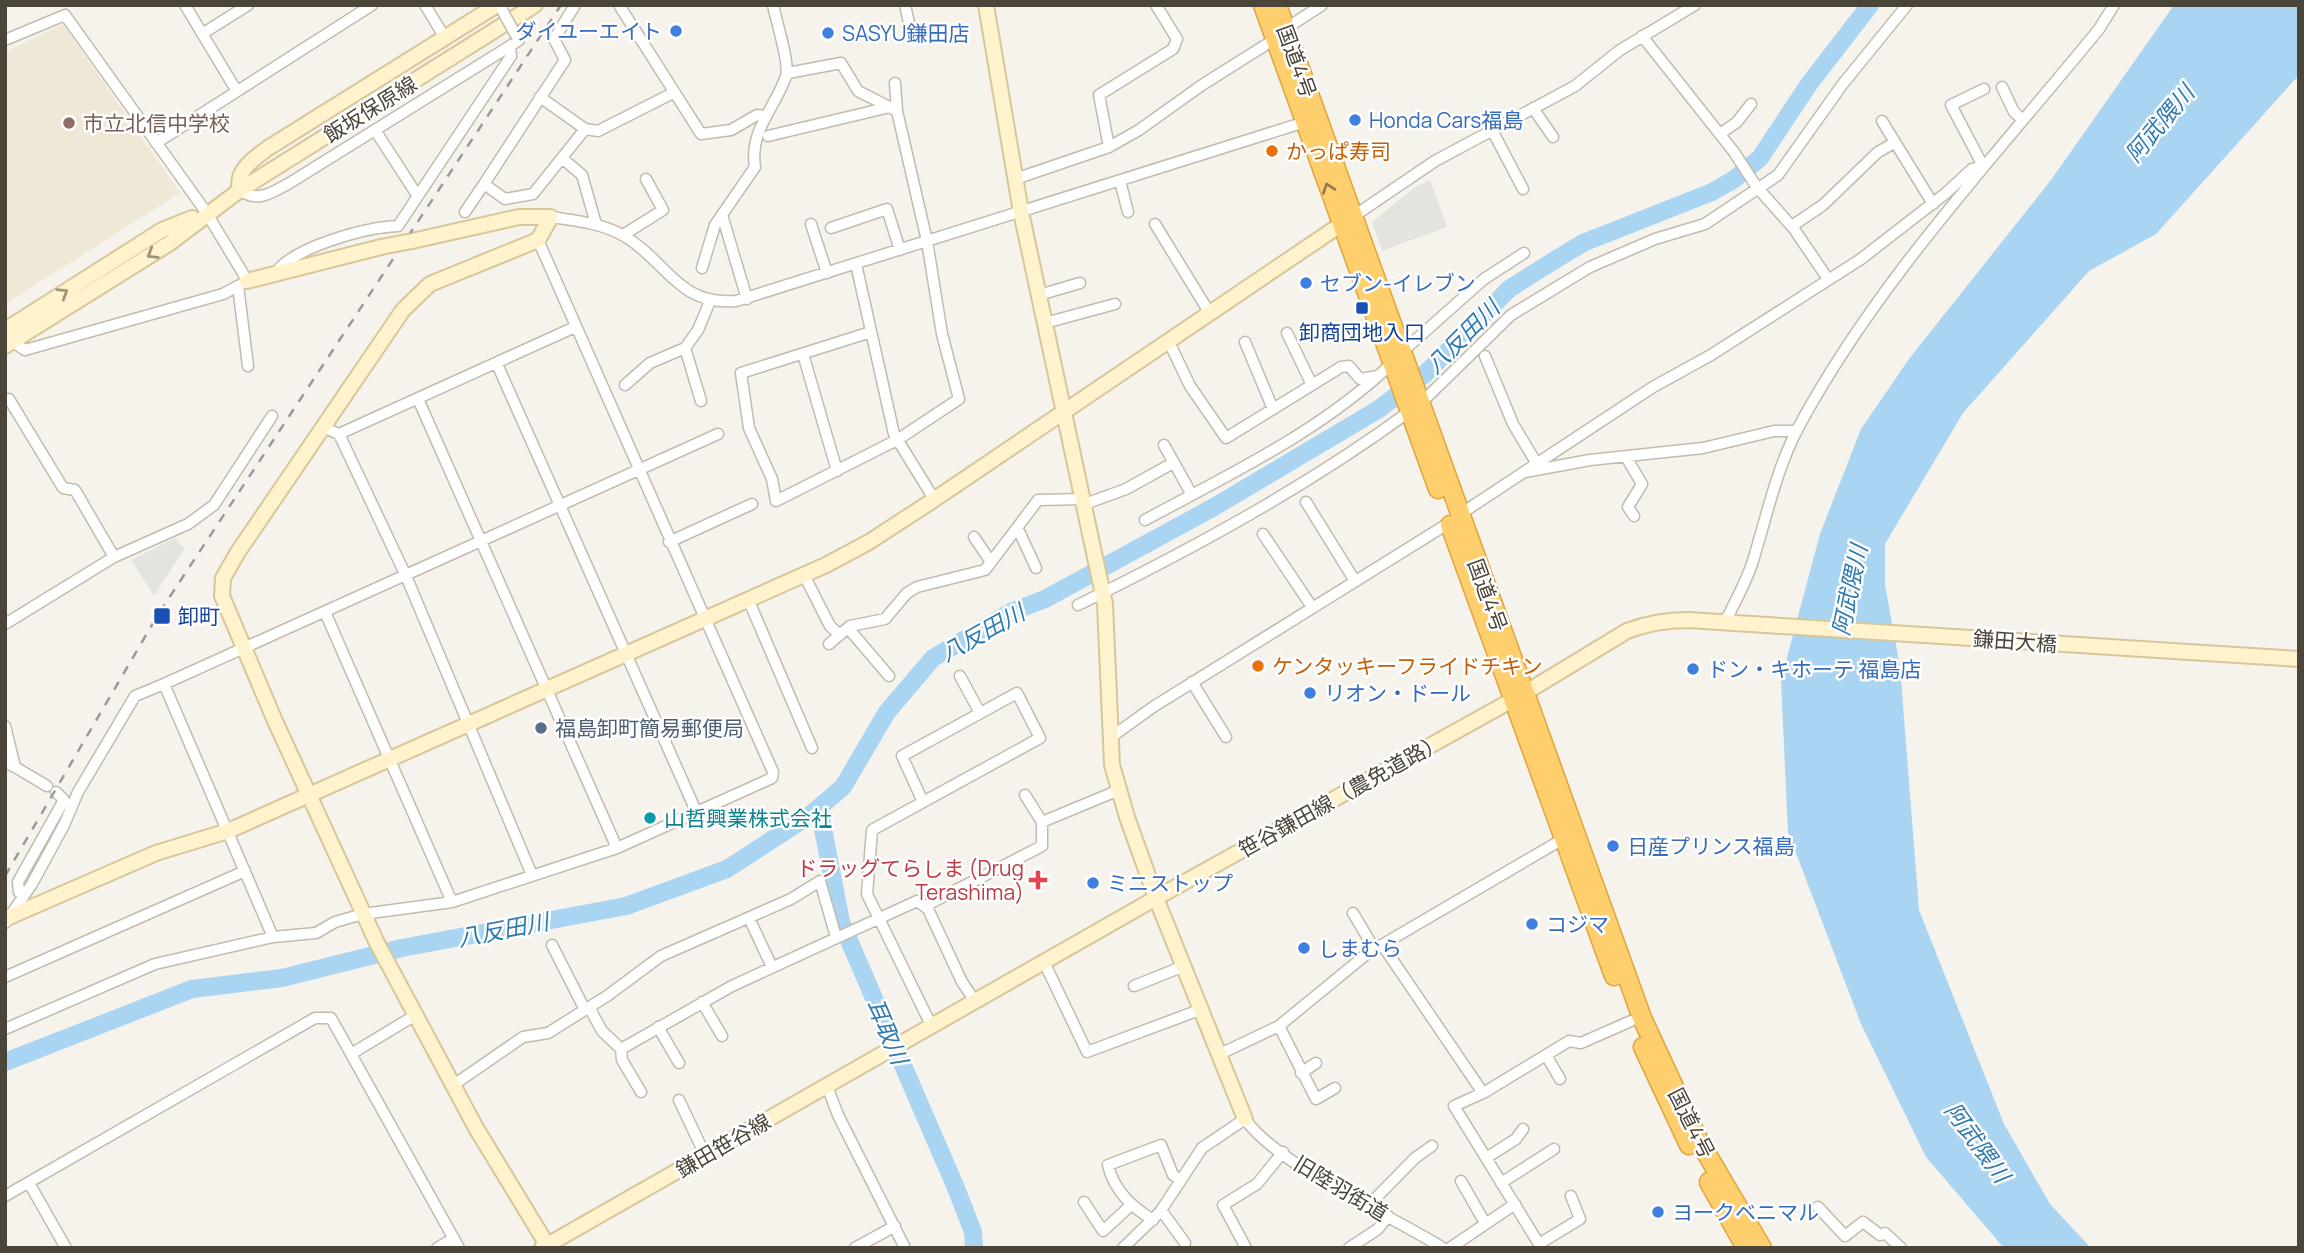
<svg xmlns="http://www.w3.org/2000/svg" width="2304" height="1253" font-family="Manrope,'Noto Sans JP',sans-serif">
<rect width="100%" height="100%" fill="#f6f3ec"/>
<path fill="#efe8d6" d="M63,24L180,193L5,304V52Z"/>
<path fill="#e5e3e0" d="M1430,180L1447,227L1382,251L1372,222L1415,187Z
M175,538L184,549L154,596L131,560Z"/>
<path fill="#a9d4f2" d="M2174,5H2299V75L2156,234L2089,271L1963,413L1885,544V585L1900,667L1919,910L2004,1124L2050,1204L2091,1248H2004L1926,1157L1861,1024L1788,832L1781,680L1820,534L1861,429L1909,359L2051,180Z"/>
<g fill="none" stroke-linecap="round" stroke-linejoin="round">
<path stroke="#a9d4f2" stroke-width="18" d="M819,808L841,922L956,1188L973,1232L974,1248
M5,1062L192,989L282,978L402,948L626,906L727,869L810,815L843,787L887,712L933,658L1011,612L1045,599L1214,507L1379,409L1426,373L1509,289L1542,268L1583,243L1712,192L1733,180L1760,158L1809,84L1870,5"/>
<g stroke="#c2bbae" stroke-width="13">
<path id="street" d="M185,5L236,90
M425,5L445,38
M575,5L554,39L565,60L484,184L505,199L533,194L585,129
M619,5L701,134L731,130L757,115L765,116
M905,5L912,36
M1285,29L1322,5
M202,34L248,5
M1642,36L1734,152L1756,186L1794,229L1828,279
M5,40L65,15L206,212L244,275L247,281L238,286L248,366
M788,73L841,63L858,91L897,111L927,241L942,334L959,399L897,440L776,501L772,479L749,428L741,373L871,332
M895,83L897,111
M2002,87L2014,112L2023,120
M540,97L585,129L598,131L673,93
M1533,108L1553,137
M1882,121L1933,204
M375,130L417,195
M1492,130L1523,189
M1720,134L1737,122L1751,104
M768,136L890,107
M156,143L372,5
M1109,147L1099,95L1173,49L1177,39L1156,5
M563,159L582,175L596,224
M1015,179L1109,147L1139,130L1202,85L1275,39
M1120,181L1128,212
M240,190C257,203 271,193 288,184L510,46
M465,212L484,184
M722,215L747,299
M1354,216L1435,161L1575,86L1620,50L1695,5
M551,217C577,221 602,223 624,236C667,261 678,306 736,301L1305,122
M811,224L827,273
M1155,224L1209,312
M1792,226L1823,205L1878,152L1894,143
M831,228L887,209L900,250
M623,235L663,210L646,179
M856,264L894,434L934,499
M702,268L715,225L755,167C749,130 775,109 786,76C790,64 776,20 773,5
M277,271C297,246 367,227 398,226L511,56L510,46L519,40L517,37
M1039,295L1080,283
M1045,323L1115,304
M1287,333L1312,385
M1168,340L1190,386L1226,438L1341,367L1349,366L1360,379L1378,376
M13,342L25,350L223,294L238,286
M1245,342L1273,409
M1402,352L1484,279L1524,253
M803,354L837,471
M1485,356L1513,424L1537,464
M497,364L696,811
M625,385L650,363L685,348
M418,399L617,848
M701,401L685,348L698,330L710,301
M1421,403L1511,315L1590,267L1655,239L1705,224L1778,175L1842,85L1907,5
M322,427L339,434L575,327
M339,434L406,576L532,875
M1164,445L1192,495
M1626,457L1642,484L1628,507L1634,516
M1525,472L1590,460L1703,448L1774,431H1797
M1306,502L1355,581
M1085,504L1126,489L1173,463
M1459,515L1653,387L1711,355L1861,259L1946,193L1972,169L1983,166L1951,105L1984,89
M1145,520C1230,474 1323,430 1392,363
M1018,529L1036,568
M1263,534L1312,607
M974,537L991,562
M669,542L752,504
M114,557L188,524L214,505L272,416
M804,575L830,626L840,635
M748,599L812,748
M1078,605C1192,549 1308,486 1410,411
M325,612L452,902
M1725,622C1734,604 1745,584 1752,564C1766,519 1776,470 1798,428C1877,281 1994,158 2099,29L2114,5
M5,624L114,557L75,490L63,488L9,399
M848,628L889,676
M829,644L850,626L885,619L907,593L917,587L985,570L1038,500L1084,499
M960,676L980,713
M1192,682L1226,737
M5,726L15,767L5,762
M1110,738L1153,707L1449,523
M15,767L47,786
M1025,795L1042,822
M923,802L902,756L1017,693L1040,738L872,830L867,894L931,1025
M24,895L19,892L18,882L64,800L56,792
M925,906L1042,846V822L1119,790
M1353,913L1375,950
M749,918L772,967
M5,923L32,884L64,825L78,792L135,696L164,684
M273,937L164,684L718,434
M552,945L585,1010
M1383,946L1483,1093
M1044,962L1087,1052L1202,1009
M5,977L245,871
M1134,986L1184,966
M702,1002L722,1036
M589,1007L602,1031L621,1049L732,986L917,901L928,909L962,982L975,1001
M1279,1026L1316,1099L1335,1088
M658,1027L679,1063
M5,1029L155,964L273,937L316,933L335,922L363,914L452,902L617,848L772,778L773,772L538,240
M621,1049L622,1060L641,1092
M351,1054L414,1016
M1220,1054L1279,1026L1368,953L1563,839
M1546,1055L1560,1079
M1301,1073L1316,1063
M452,1086L523,1037L548,1033L607,996L661,956L791,899L820,881L836,937
M827,1086L838,1115L905,1248
M679,1100L705,1155
M1486,1158L1516,1139L1523,1129
M1461,1181L1485,1223
M29,1183L66,1248
M1501,1183L1554,1149
M5,1196L315,1018H331L459,1248
M1571,1196L1580,1219L1539,1244L1454,1106L1485,1092L1569,1041L1581,1043L1631,1021
M1084,1202L1103,1231L1130,1206
M1368,1206L1415,1158L1432,1146
M1818,1207L1845,1236L1863,1222L1880,1235L1885,1233L1901,1248
M1161,1210L1185,1243
M1153,1220C1132,1207 1114,1191 1108,1165L1161,1145L1173,1175L1181,1180
M437,1248L454,1238
M855,1248L895,1226
M1123,1248L1160,1212L1202,1148L1245,1119C1277,1165 1392,1216 1443,1248
M1246,1248L1223,1205L1257,1184L1283,1152
M1349,1248L1378,1229L1388,1216
M1450,1248L1515,1204"/>
</g>
<g stroke="#d6c79b" stroke-width="18">
<path id="secondary" d="M986,5L1021,212L1105,604L1112,765L1127,817L1156,898L1245,1119
M240,190C235,170 254,159 268,148L497,5
M412,241L519,217H551L538,240L430,284L403,310L238,552L223,578L222,596L275,721L377,943L476,1128L549,1248
M247,281L381,247
M5,330L162,230L192,218
M5,346L170,243L240,190L535,5
M9,917L156,853L228,831L826,565L869,542L932,501L1349,219
M542,1248L1156,898L1523,694L1627,631C1648,623 1666,620 1688,620L2299,659"/>
</g>
<g stroke="#e0a43c" stroke-width="21">
<path id="highway" d="M1263,5L1438,489
M1277,5L1642,1018L1698,1139L1762,1248
M1450,525L1614,976
M1643,1047L1689,1145
M1709,1182L1746,1248"/>
</g>
<use href="#street" stroke="#fff" stroke-width="10"/>
<use href="#secondary" stroke="#fff3cd" stroke-width="14"/>
<use href="#highway" stroke="#ffcf6e" stroke-width="18"/>
<path stroke="#9a9a9a" stroke-width="2.5" stroke-dasharray="9 9" stroke-linecap="butt" d="M5,876L159,613L561,5"/>
<g stroke="#c2bbae" stroke-width="13" stroke-linecap="butt">
<path id="street-bridge" d="M502,10L517,37"/>
</g>
<g stroke="#d6c79b" stroke-width="18" stroke-linecap="butt">
<path id="secondary-bridge" d="M381,247L412,241"/>
</g>
<use href="#street-bridge" stroke="#fff" stroke-width="10"/>
<use href="#secondary-bridge" stroke="#fff3cd" stroke-width="14"/>
</g>
<defs><path id="oneway-chevron" d="M-2-3.5L2.5 0L-2 3.5" fill="none" stroke-width="1.6" stroke-linecap="round" stroke-linejoin="round" transform="scale(1.75)"/></defs>
<use stroke="#937c4e" href="#oneway-chevron" transform="translate(1328 188) rotate(-109)"/>
<g stroke="#9c937c">
<use href="#oneway-chevron" transform="translate(152 254) rotate(148)"/>
<use href="#oneway-chevron" transform="translate(63 293) rotate(-32)"/>
</g>
<g fill="#3f7fe0" stroke="#fff" stroke-width="2.5">
<circle cx="676" cy="31" r="7"/>
<circle cx="828" cy="33" r="7"/>
<circle cx="1355" cy="120" r="7"/>
<circle cx="1306" cy="283" r="7"/>
<circle cx="1693" cy="669" r="7"/>
<circle cx="1310" cy="693" r="7"/>
<circle cx="1613" cy="846" r="7"/>
<circle cx="1093" cy="883" r="7"/>
<circle cx="1532" cy="924" r="7"/>
<circle cx="1304" cy="948" r="7"/>
<circle cx="1658" cy="1212" r="7"/>
</g>
<circle fill="#8d6e63" stroke="#fff" stroke-width="2.5" cx="69" cy="123" r="7"/>
<g fill="#e8710a" stroke="#fff" stroke-width="2.5">
<circle cx="1272" cy="151" r="7"/>
<circle cx="1258" cy="666" r="7"/>
</g>
<g fill="#1a4fb4" stroke="#fff" stroke-width="2.5">
<rect x="1355" y="301" width="14" height="14" rx="3.5"/>
<rect x="153" y="607" width="18" height="18" rx="3.5"/>
</g>
<circle fill="#5c6f8a" stroke="#fff" stroke-width="2.5" cx="541" cy="728" r="7"/>
<circle fill="#0f9aa8" stroke="#fff" stroke-width="2.5" cx="650" cy="818" r="7"/>
<path fill="#e0444e" stroke="#fff" stroke-width="2.5" d="M1034.5 869.5h7v7h7v7h-7v7h-7v-7h-7v-7h7z"/>
<g text-anchor="middle" dominant-baseline="central" stroke-width="5" stroke-linejoin="round" paint-order="stroke">
<g font-size="21" fill="#366cbe" stroke="#fff" text-anchor="start">
<text x="662" y="31" text-anchor="end">ダイユーエイト</text>
<text x="842" y="33">SASYU鎌田店</text>
<text x="1369" y="120">Honda Cars福島</text>
<text x="1320" y="283">セブン-イレブン</text>
<text x="1707" y="669">ドン・キホーテ 福島店</text>
<text x="1324" y="693">リオン・ドール</text>
<text x="1627" y="846">日産プリンス福島</text>
<text x="1107" y="883">ミニストップ</text>
<text x="1546" y="924">コジマ</text>
<text x="1318" y="948">しまむら</text>
<text x="1672" y="1212">ヨークベニマル</text>
</g>
<g font-size="21" fill="#4b4439" stroke="#fff">
<text transform="translate(1297 61) rotate(70)">国道4号</text>
<text transform="translate(370 109) rotate(-32)">飯坂保原線</text>
<text transform="translate(1488 595) rotate(70)">国道4号</text>
<text transform="translate(2015 641) rotate(4)">鎌田大橋</text>
<text transform="translate(1341 795) rotate(-29)">笹谷鎌田線（農免道路）</text>
<text transform="translate(1692 1123) rotate(63)">国道4号</text>
<text transform="translate(723 1145) rotate(-30)">鎌田笹谷線</text>
<text transform="translate(1341 1188) rotate(31)">旧陸羽街道</text>
</g>
<g font-size="21" fill="#785e54" stroke="#fff" text-anchor="start">
<text x="83" y="123">市立北信中学校</text>
</g>
<g font-size="21" fill="#c56008" stroke="#fff" text-anchor="start">
<text x="1286" y="151">かっぱ寿司</text>
<text x="1272" y="666">ケンタッキーフライドチキン</text>
</g>
<g font-size="21" fill="#164399" stroke="#fff">
<text x="1362" y="332">卸商団地入口</text>
<text x="178" y="616" text-anchor="start">卸町</text>
</g>
<g font-size="21" fill="#4e5e75" stroke="#fff" text-anchor="start">
<text x="555" y="728">福島卸町簡易郵便局</text>
</g>
<g font-size="21" fill="#0d838f" stroke="#fff" text-anchor="start">
<text x="664" y="818">山哲興業株式会社</text>
</g>
<g font-size="21" fill="#be3a42" stroke="#fff" text-anchor="end">
<text x="1024" y="868">ドラッグてらしま (Drug<tspan x="1024" dy="24">Terashima)</tspan></text>
</g>
<g font-size="23" font-style="italic" fill="#2e7ab2" stroke="#fff">
<text transform="translate(2159 123) rotate(-50)">阿武隈川</text>
<text transform="translate(1462 336) rotate(-45)">八反田川</text>
<text transform="translate(1849 590) rotate(-78)">阿武隈川</text>
<text transform="translate(982 632) rotate(-29)">八反田川</text>
<text transform="translate(503 929) rotate(-11)">八反田川</text>
<text transform="translate(888 1031) rotate(67)">耳取川</text>
<text transform="translate(1978 1142) rotate(54)">阿武隈川</text>
</g>
</g>
<rect width="2304" height="1253" fill="none" stroke="#4b4439" stroke-width="14"/>
</svg>
